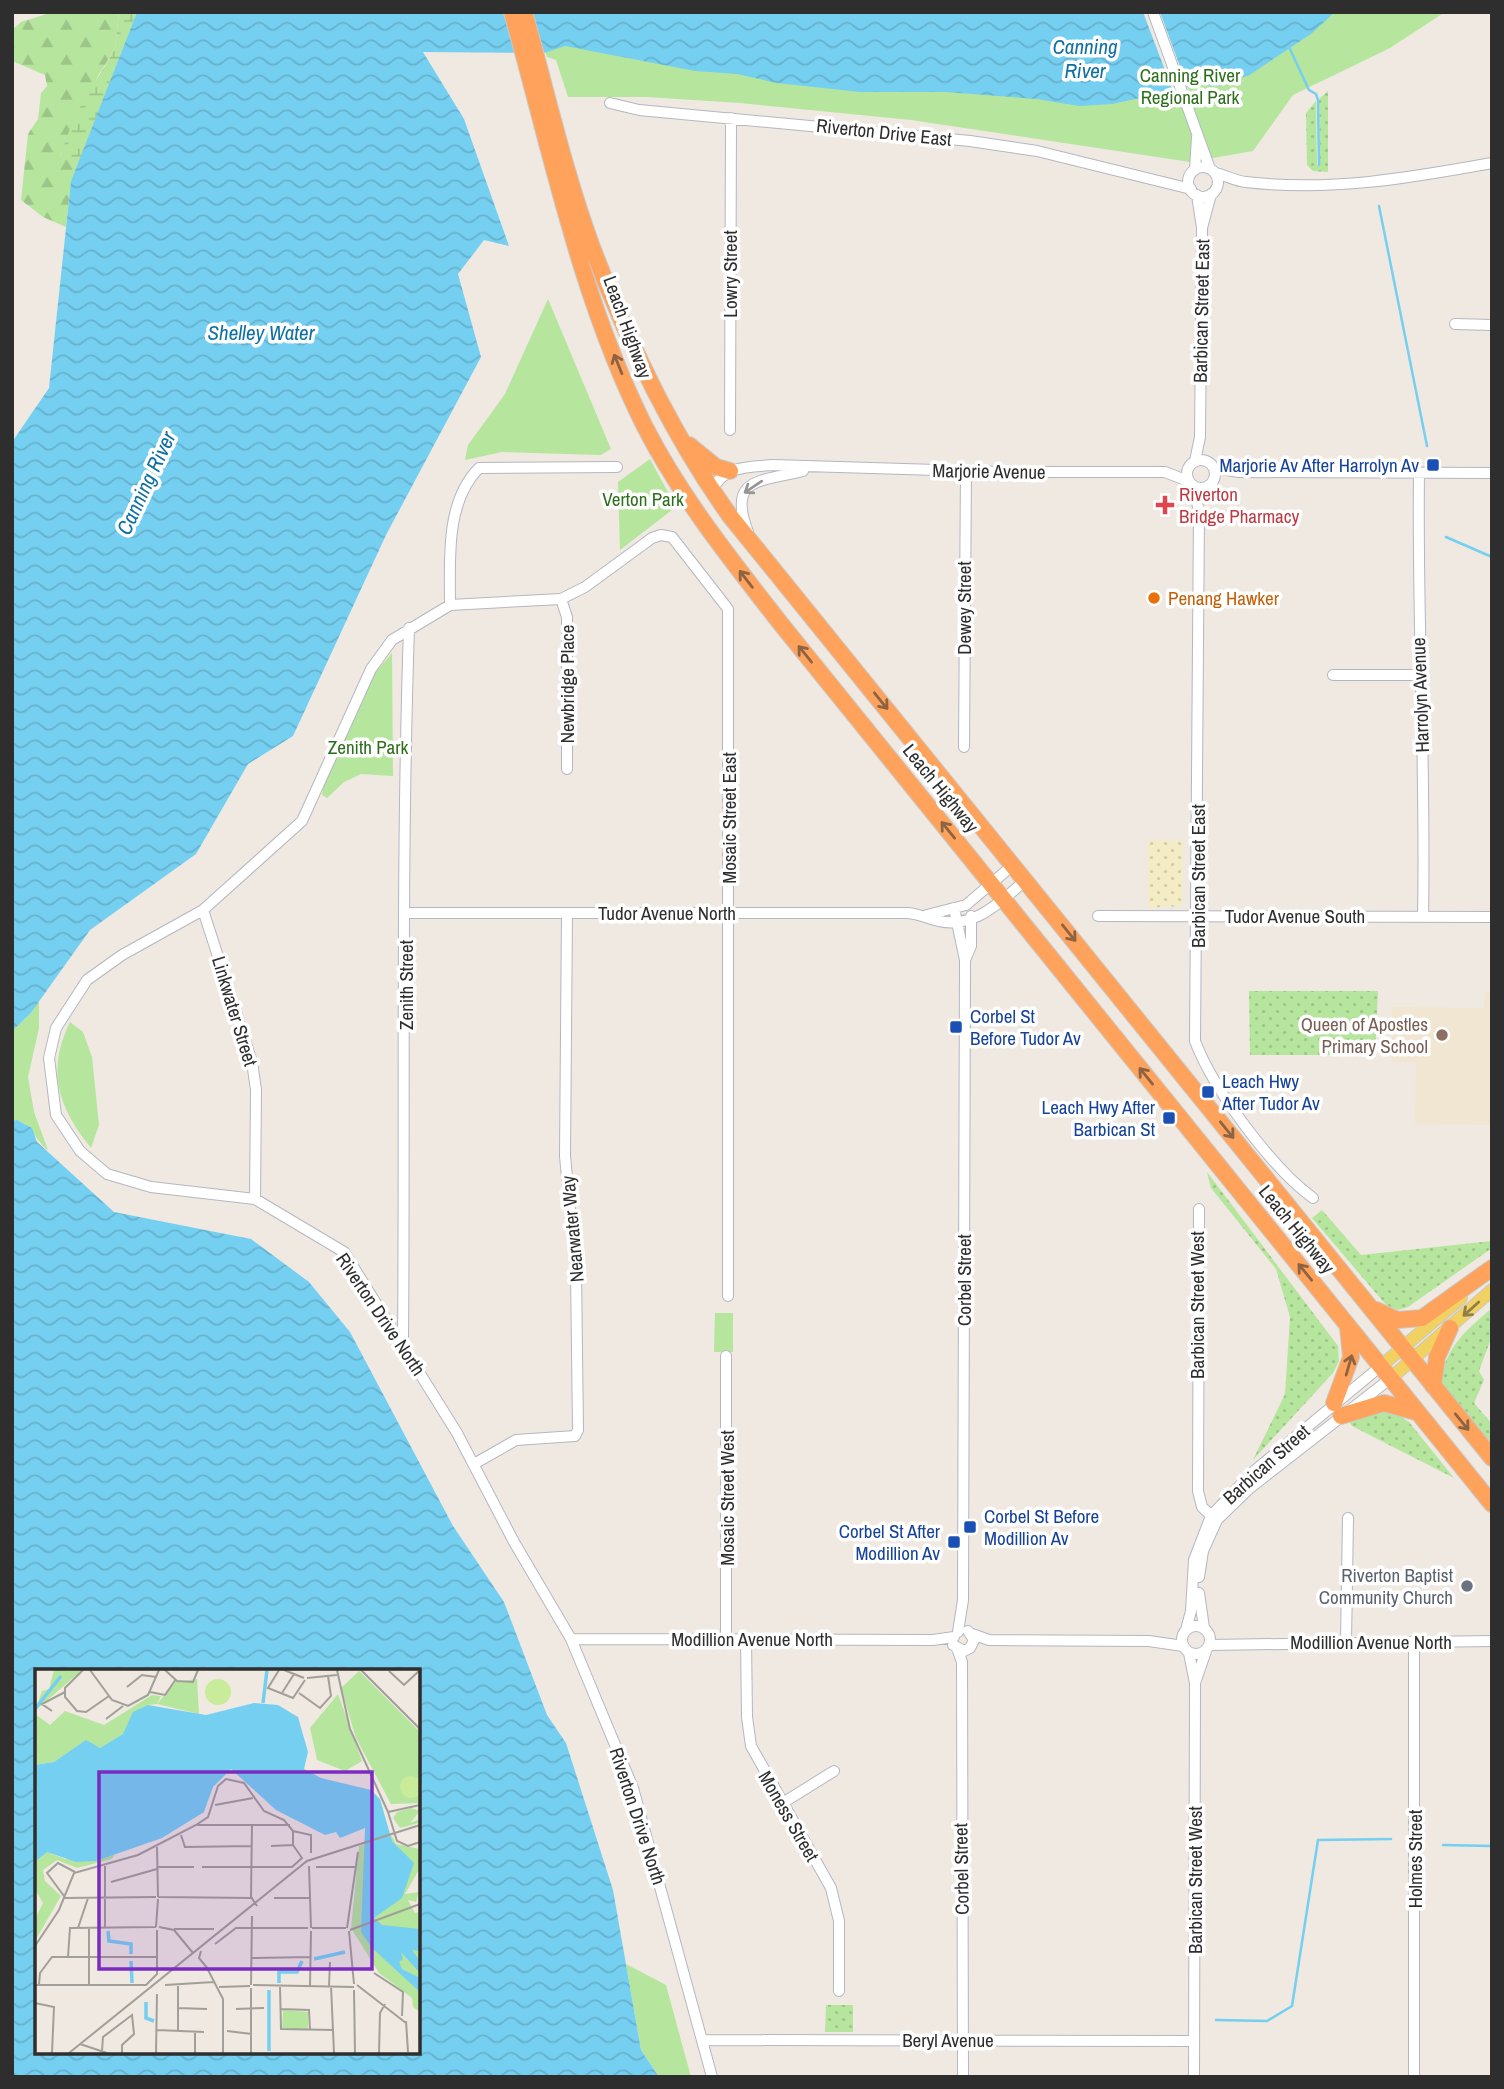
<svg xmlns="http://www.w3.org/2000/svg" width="1504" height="2089" font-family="'Archivo Narrow',sans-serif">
<defs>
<pattern id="grass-dots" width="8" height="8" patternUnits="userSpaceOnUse" patternTransform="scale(1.75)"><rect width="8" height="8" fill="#b6e59e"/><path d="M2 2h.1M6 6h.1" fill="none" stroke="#9dc588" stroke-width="1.8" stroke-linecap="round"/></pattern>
<pattern id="forest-firs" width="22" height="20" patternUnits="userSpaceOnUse" patternTransform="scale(1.75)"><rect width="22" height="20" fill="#b6e59e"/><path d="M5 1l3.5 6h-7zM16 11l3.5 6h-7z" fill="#9dc588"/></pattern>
<pattern id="wetland-marsh" width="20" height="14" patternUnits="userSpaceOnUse" patternTransform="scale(1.75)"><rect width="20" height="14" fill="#b6e59e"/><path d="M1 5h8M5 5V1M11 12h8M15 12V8" fill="none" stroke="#9dc588"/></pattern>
<pattern id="sand-dots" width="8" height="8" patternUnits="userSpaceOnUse" patternTransform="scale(1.75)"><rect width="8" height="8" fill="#f3ecc5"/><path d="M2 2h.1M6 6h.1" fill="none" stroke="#d1cbaa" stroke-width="1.8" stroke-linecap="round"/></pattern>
<pattern id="water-waves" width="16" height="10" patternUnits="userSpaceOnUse" patternTransform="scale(1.75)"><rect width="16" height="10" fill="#75cff0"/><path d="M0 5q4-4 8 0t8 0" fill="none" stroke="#66b2ce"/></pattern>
</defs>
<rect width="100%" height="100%" fill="#efe9e1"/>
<path fill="#f0e6d1" d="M1485,992H1492V1125L1415,1124L1416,1062H1392V1007L1484,1008Z"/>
<path fill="url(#grass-dots)" d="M1328,91V172L1313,171L1307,165L1306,113L1316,101L1317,165H1320L1319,99Z
M1249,991H1378L1375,1055H1250Z
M1207,1172L1338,1346L1339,1361L1333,1373L1253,1460L1285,1394L1290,1317L1276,1269L1211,1188Z
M1322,1210L1361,1255L1492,1241V1248L1408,1307L1398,1310L1387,1306L1312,1218Z
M1492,1308V1336L1479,1371L1484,1380L1474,1403L1492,1424V1449L1439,1383C1449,1344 1462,1334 1492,1308Z
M1390,1410L1409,1422L1454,1478L1352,1426L1349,1421L1369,1411Z
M826,2005H853V2032H825Z"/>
<path fill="url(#forest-firs)" d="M53,12H119L115,49L99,74L60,156L78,164L71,181L66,227L43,217L21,200L28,134L38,119L41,93L47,86L45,75L12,61V30L21,22Z"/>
<path fill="url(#wetland-marsh)" d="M119,12H137L78,164L60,157L74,117L115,49Z"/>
<path fill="url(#sand-dots)" d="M1148,840L1183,841L1182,906L1148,908Z"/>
<path fill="#b6e59e" d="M534,12H1445L1390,48L1293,95L1253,151L1190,162L911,120L740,103L647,97H568L556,60L547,57Z
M548,299L611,449L601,455L502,452L465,460L468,445L505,394Z
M650,459L676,507L620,550L618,482Z
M392,653L393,776L361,774L344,782L327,798L322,795L324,784L374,674Z
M39,998V1028L28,1077L34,1112L48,1150C34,1141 32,1119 12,1121V1031L30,1014Z
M70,1022L83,1032L92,1057L99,1125L91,1148C58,1107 46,1071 70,1022Z
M715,1313H733V1352H714Z
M626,1964L666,1985L691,2077H659L641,2050Z"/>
<path fill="url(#water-waves)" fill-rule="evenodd" d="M137,12H1335L1311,34L1248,76L1228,79L1222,86L1200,85L1112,104L1079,106L1037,99L946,92H860L777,83L737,74L695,71L565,46L544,53L423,52L464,119L509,246L484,240L458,274L481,357L386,535L293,736L248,764L196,854L90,930L30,1014L12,1031V442L49,388L71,181Z
M17,1120L32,1128L37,1142L114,1212L251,1239L309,1282L350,1332L453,1526L504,1602L547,1715L566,1743L613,1890L641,2050L659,2077H12V1121ZM37,1671H418V2052H37Z"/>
<path fill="#efe9e1" d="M1143,12H1160L1189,91L1174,94Z"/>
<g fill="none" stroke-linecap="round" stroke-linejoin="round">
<path stroke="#75cff0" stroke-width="2.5" d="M1289,47L1309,90L1316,94L1318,100L1319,165
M1379,206L1427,446
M1446,537L1492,557
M1443,1845L1492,1846
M1216,2020L1267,2021L1292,2006L1318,1840L1391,1839"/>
<g stroke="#b4b7c1" stroke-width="12">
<path id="minor" d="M1153,12L1210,169
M610,103L639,110L970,141L1037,151L1191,189
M1188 182a15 15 0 1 1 30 0a15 15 0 1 1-30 0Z
M1195,170L1197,137
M1215,173C1225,175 1235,181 1246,182C1330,192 1409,178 1492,163
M1202,228L1211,194
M1455,324L1492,325
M730,430L731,118
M1187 474a14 14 0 1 1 28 0a14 14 0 1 1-28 0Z
M1195,461L1200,437L1202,228L1197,195
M1214,468L1239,472L1492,473
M1419,473C1417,621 1426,769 1423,916
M1194,487L1199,512L1195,1041C1213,1089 1272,1168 1313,1198
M712,491C723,465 749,467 773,465L1002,472H1165L1188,481
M748,532C727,477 760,482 803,471
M561,599L567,617V769
M450,605C450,561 445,502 479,468L617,467
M1333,675H1418
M964,747L966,470
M954,908L965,960L963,1600L958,1632
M203,910L252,1062L256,1090L255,1199
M406,913H908C919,914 929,919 939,921C975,929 1001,901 1026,880
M927,915L966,905L1013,865
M1098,916L1492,917
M965,960L971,946V916
M1199,1209L1198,1491L1202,1507L1215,1519
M403,1342C405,1104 401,866 409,628
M474,1464L516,1440L575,1436L578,1430L576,1272L565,1156L567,913
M1199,1577L1203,1551L1217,1520L1250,1488L1391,1378
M1199,1593L1204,1628
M1182 1640a14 14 0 1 1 28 0a14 14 0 1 1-28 0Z
M1186,1630L1191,1611L1194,1560L1211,1516L1254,1471L1381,1366
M972,1634L989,1640L1149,1641L1183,1646
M571,1639L933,1640L954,1637
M726,1639V1356
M746,1639L747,1717L751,1746L831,1888L839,1921V1991
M1346,1642L1348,1518
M953,1645L964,1651L970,1648L974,1640L968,1631
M1209,1645L1492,1641
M957,1648L962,1662L963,2077
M1189,1653L1195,1683L1194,2077
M1195,1683L1206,1651
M781,1804L834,1771
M702,2040L1194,2041
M712,2077L633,1788L571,1639L514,1542L457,1433L344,1252L255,1199L151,1187L107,1174L80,1151L56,1115L49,1058L56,1028L87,980L122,955L203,910L302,821L371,669L392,640L450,605L561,599L585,587L652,538L661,535L672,537L728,609V1296
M1414,2077V1641"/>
</g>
<g stroke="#c9c9c9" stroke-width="14">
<path id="major" d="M1381,1366L1461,1298
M1391,1378L1492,1290"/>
</g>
<g stroke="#c9c9c9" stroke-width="18">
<path id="highway" d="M512,12C551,150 580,298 645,427C682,499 732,561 781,624L1492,1504
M524,12C546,90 564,171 592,247C627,340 672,435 730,516L1492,1458
M689,445L716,467L730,471
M1376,1310L1397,1320L1422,1318L1492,1268
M1433,1386L1437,1357L1450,1328
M1334,1403L1351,1357L1348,1328
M1341,1416L1384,1403L1416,1412"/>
</g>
<use href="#minor" stroke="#fff" stroke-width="10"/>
<use href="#major" stroke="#f2d163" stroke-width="12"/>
<use href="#highway" stroke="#ffa35c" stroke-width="16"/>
</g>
<defs><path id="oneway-shaft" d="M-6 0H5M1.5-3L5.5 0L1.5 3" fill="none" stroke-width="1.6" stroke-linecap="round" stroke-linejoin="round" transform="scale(1.75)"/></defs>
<g stroke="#8c6343">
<use href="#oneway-shaft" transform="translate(618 364) rotate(-112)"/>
<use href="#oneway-shaft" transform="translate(746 579) rotate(-128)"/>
<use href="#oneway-shaft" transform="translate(805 654) rotate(-129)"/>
<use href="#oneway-shaft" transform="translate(881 701) rotate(51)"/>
<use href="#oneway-shaft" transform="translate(948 830) rotate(-129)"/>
<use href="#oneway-shaft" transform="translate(1069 933) rotate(51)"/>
<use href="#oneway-shaft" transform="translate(1146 1076) rotate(-129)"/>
<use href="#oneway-shaft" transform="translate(1227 1130) rotate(51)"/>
<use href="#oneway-shaft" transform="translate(1305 1272) rotate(-129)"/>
<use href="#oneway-shaft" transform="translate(1349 1365) rotate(-74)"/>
<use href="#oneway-shaft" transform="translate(1462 1422) rotate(51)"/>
</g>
<use stroke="#969696" href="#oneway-shaft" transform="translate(753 487) rotate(146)"/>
<use stroke="#908048" href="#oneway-shaft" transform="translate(1471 1309) rotate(138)"/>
<g fill="#1a4fb4" stroke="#fff" stroke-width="2.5">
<rect x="1426" y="458" width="14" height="14" rx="3.5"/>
<rect x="949" y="1020" width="14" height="14" rx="3.5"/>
<rect x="1201" y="1085" width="14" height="14" rx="3.5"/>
<rect x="1162" y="1111" width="14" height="14" rx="3.5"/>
<rect x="963" y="1520" width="14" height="14" rx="3.5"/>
<rect x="947" y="1535" width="14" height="14" rx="3.5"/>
</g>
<path fill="#e0444e" stroke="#fff" stroke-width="2.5" d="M1161.5 494.5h7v7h7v7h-7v7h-7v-7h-7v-7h7z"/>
<circle fill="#e8710a" stroke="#fff" stroke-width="2.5" cx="1154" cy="598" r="7"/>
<circle fill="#8d6e63" stroke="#fff" stroke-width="2.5" cx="1442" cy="1035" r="7"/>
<circle fill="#6b7280" stroke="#fff" stroke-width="2.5" cx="1467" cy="1586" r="7"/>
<g text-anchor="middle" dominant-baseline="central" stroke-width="7" stroke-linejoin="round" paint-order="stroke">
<g font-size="19" fill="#2c6e1b" stroke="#fff">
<text x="1190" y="75">Canning River<tspan x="1190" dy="22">Regional Park</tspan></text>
<text x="643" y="499">Verton Park</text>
<text x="368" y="747">Zenith Park</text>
</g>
<g font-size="19" fill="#2e2e2e" stroke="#fff">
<text transform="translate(884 132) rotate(6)">Riverton Drive East</text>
<text transform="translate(730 274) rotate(-90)">Lowry Street</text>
<text transform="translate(1201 311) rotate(-89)">Barbican Street East</text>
<text transform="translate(628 327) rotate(70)">Leach Highway</text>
<text transform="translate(989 471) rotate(1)">Marjorie Avenue</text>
<text transform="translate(964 608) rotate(-90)">Dewey Street</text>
<text transform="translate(567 684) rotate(-90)">Newbridge Place</text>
<text transform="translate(1420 695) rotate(-92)">Harrolyn Avenue</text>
<text transform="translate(941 788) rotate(51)">Leach Highway</text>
<text transform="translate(729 818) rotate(-90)">Mosaic Street East</text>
<text transform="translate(1198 876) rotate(-90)">Barbican Street East</text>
<text x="667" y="913">Tudor Avenue North</text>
<text x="1295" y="916">Tudor Avenue South</text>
<text transform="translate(406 985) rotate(-90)">Zenith Street</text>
<text transform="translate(235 1011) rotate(73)">Linkwater Street</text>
<text transform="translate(572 1229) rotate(-95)">Nearwater Way</text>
<text transform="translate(1297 1229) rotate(51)">Leach Highway</text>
<text transform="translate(964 1280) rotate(-90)">Corbel Street</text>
<text transform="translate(1197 1305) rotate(-90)">Barbican Street West</text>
<text transform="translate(381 1314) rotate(56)">Riverton Drive North</text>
<text transform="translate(1266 1464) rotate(-42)">Barbican Street</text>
<text transform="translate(727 1498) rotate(-90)">Mosaic Street West</text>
<text x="752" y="1639">Modillion Avenue North</text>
<text x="1371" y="1642">Modillion Avenue North</text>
<text transform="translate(638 1816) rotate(72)">Riverton Drive North</text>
<text transform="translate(789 1816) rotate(60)">Moness Street</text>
<text transform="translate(1415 1859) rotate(-90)">Holmes Street</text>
<text transform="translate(961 1869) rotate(-91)">Corbel Street</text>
<text transform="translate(1195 1880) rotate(-90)">Barbican Street West</text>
<text x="948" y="2040">Beryl Avenue</text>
</g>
<g font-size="19" fill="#164399" stroke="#fff" text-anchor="end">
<text x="1419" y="465">Marjorie Av After Harrolyn Av</text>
<text x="970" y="1016" text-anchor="start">Corbel St<tspan x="970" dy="22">Before Tudor Av</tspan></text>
<text x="1222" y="1081" text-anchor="start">Leach Hwy<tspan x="1222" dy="22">After Tudor Av</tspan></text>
<text x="1155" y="1107">Leach Hwy After<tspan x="1155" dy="22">Barbican St</tspan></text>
<text x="984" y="1516" text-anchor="start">Corbel St Before<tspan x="984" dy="22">Modillion Av</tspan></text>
<text x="940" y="1531">Corbel St After<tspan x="940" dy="22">Modillion Av</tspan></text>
</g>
<g font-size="19" fill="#be3a42" stroke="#fff" text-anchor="start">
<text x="1179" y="494">Riverton<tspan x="1179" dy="22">Bridge Pharmacy</tspan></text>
</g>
<g font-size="19" fill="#c56008" stroke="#fff" text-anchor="start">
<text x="1168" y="598">Penang Hawker</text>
</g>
<g font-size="19" fill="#785e54" stroke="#fff" text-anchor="end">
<text x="1428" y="1024">Queen of Apostles<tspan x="1428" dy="22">Primary School</tspan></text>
</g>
<g font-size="19" fill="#5b616d" stroke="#fff" text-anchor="end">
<text x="1453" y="1575">Riverton Baptist<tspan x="1453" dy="22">Community Church</tspan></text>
</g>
<g font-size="21" font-style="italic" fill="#0d6fa3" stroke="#fff">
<text x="1085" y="46">Canning<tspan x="1085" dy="24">River</tspan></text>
<text x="261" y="332">Shelley Water</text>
<text transform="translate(146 483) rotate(-65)">Canning River</text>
</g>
</g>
<g transform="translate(35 1669)">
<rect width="385" height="385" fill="#efe9e1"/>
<path d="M303,25L327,92L310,102L282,91L275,59Z" fill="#b6e59e"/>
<path d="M162,10L164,45L122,35L140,13ZM376,139L385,142L375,154L385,150L384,154L365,159L358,149L362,143Z" fill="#b6e59e"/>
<path d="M19,1H47L0,42L7,22L14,20ZM324,2L385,63V134L356,135L321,69L306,19ZM117,26L126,27L122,35L113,36L88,65L65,79L49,74L19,93L0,96V45L15,56L30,42L69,56ZM357,167L361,175L385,180V199L370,225L384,223L381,233L373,231L380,244L385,243V343L378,338L377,329L344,304L316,259L324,177ZM12,183L30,190L61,192L80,185L77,190L42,199L22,191L8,201L10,212L26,227L0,272V250L8,234L0,220V193ZM248,341L273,343V360H247Z" fill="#b6e59e"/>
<path d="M170 23a13 13 0 1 1 26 0a13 13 0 1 1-26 0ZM365 118a11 11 0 1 1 22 0a11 11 0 1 1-22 0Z" fill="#c9ec9a"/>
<path d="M219,34L243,36L263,48L273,83L269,100L286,109L336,121L345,130L357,172L379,194L367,229L339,249L347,256L385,260V282L377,281L385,292V304L366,283L368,290L364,293L367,300L385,309V323L337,279L326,263L330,159L305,169L301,163L290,166L241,141L196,100L178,118L169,143L127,169L61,192L41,193L12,183L0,193V96L19,93L51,71L65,79L88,65L98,43L113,36L171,46Z" fill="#75cff0"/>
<path fill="none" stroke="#75cff0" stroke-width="3.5" d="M228,34L232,1M0,40L26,7M73,262L74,272L96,275V285M279,290L310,283M96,292L97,314M244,314V303H262L267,292M111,333V349L119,352M234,382V321"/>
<path fill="none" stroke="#a29e99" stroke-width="2" d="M48,1L30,19V28L42,42L51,43L74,27M55,1L77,31L93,37L113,26L124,1M130,1L142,12L158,13L163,1M244,1L233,19L258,29L270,11M249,1L269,9M302,1L315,60L353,143M326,1L385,60M354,2L369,16L385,1M272,9L302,6M92,18L107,6L121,8M115,23L130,26L141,10M247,24L259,5M264,24L285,39L296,27L293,7M17,42L7,35L30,23M71,50L88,37M180,136L218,129M385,136L353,143L362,172L373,177L385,173M162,156H255M217,156L216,228L222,237M258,162L276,166V184M146,166L150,178L217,177M236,177L258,176M122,178L123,228M274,197L276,259M122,198H159M167,198H257L267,189L258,176V162M281,198H321M76,213L122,200M29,227L12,204L23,194L40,203M123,228L218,229M29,229L121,228M239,229H275M121,258L123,230M124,258L139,261L158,284M43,259L53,229M70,259V195M277,259H311M312,259L323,183M139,260H179M315,261L385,235M314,262L319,315M180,275L201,259H273M0,277L24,241L39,204L103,186L161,156L173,148L183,117L191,110L209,114L229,142L249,151L258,162M166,282L164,289L173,300M33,288L35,259L121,258M217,289L275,288M172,299L188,330V384M339,304L368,323L367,347M0,316H111L122,305V261M4,316L5,304L17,288H122M130,316L179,313M216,316L217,247M218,316L319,318M322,316L371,354M54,317V259M275,317L276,262M294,317L295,293M296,317L299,384M184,318L215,317M245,318L246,360L299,361M319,321L320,384M0,334L19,338L17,384M143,339L172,340M201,340L229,339M245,340L274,341L275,361M371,352L373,383M122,361L169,363M143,362V317M192,362L217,365M45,375L72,384M67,382L68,368L97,346L99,365L87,376V384M34,384L272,192L385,156M121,384L122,325M160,384V362M216,384V319M344,384L345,344L350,335"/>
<path fill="#7b2cbf" fill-opacity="0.15" stroke="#7b2cbf" stroke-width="3.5" d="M64,103H337V300H64Z"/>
<rect width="385" height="385" fill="none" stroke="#2e2e2e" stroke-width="3.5"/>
</g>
<rect width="1504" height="2089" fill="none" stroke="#2e2e2e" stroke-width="28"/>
</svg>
